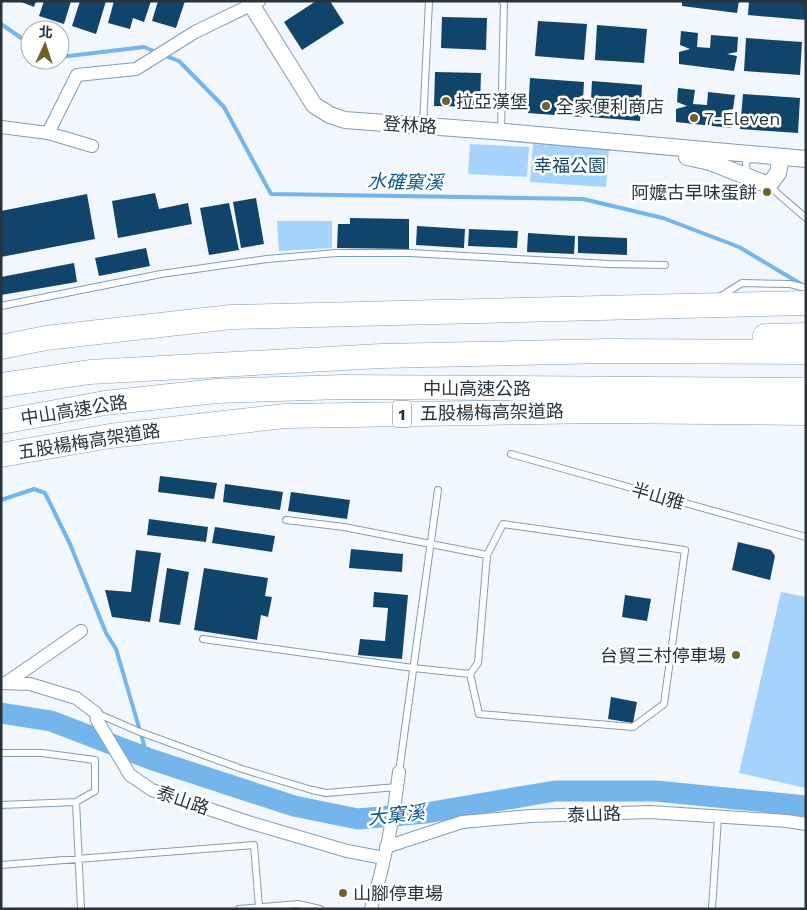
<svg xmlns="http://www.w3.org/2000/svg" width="807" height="910" font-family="'Work Sans','Noto Sans TC',sans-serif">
<rect width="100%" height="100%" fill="#f1f7fc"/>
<path fill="#a6d3fc" d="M470,144L529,147L527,177L468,174Z
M533,144L609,149L606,187L530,182Z
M277,221H332V248L279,251Z
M781,592L806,597V788L739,773Z"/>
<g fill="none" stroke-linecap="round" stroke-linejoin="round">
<path stroke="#74b5ec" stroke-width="4" d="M1,24L30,44
M163,55L179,61L224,107L271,194L583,199L663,218L739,247L801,284
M60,57L144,47L156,52
M1,500L34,489L45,493L70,544L106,633L116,649L148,758"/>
<path stroke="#74b5ec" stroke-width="21" d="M1,713L51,721L153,760L294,806L358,819L426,813L555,791H656L806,806"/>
</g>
<path fill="#11446a" d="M19,1H36L34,7Z
M44,1H71L64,24L39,16Z
M80,1H106L96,34L72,26Z
M114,1H151L144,22L133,18L130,29L108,23Z
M158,1H185L176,28L152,21Z
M316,1H330L344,23L302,50L284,22Z
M682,1H739L737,13L682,6Z
M749,1H806V20L748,15Z
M442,17L487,18L486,50L441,48Z
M538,21L587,24L584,60L535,56Z
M597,25L647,29L644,63L595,60Z
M681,31L698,33L697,47L710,48L711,35L738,37L737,52L727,54L737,56L734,71L679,64V52L690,49L680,45Z
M746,38L802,42L800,75L744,71Z
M435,72L481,73L480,107L434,106Z
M530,78L584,82L582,117L528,113Z
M592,81L642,85L640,121L590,117Z
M678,88L695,90L693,104L707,105L708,92L735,95L733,109L723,111L734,114L731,128L676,122V109L687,106L677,102Z
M743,94L800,98L798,133L740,129Z
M155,193L159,209L188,203L192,224L118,238L112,201Z
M87,194L95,239L1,257V211Z
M256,198L264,244L241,248L233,202Z
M229,203L239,250L209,255L200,208Z
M350,218L409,219V249L337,248L338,224H350Z
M417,226L465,229L464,248L416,245Z
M469,229L518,231L517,248L468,246Z
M528,233L575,236L574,254L527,252Z
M578,236L627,238V255L578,253Z
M146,248L150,266L99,276L95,258Z
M74,263L77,282L1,295V277Z
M160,476L217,483L214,499L158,492Z
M225,484L283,492L280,510L223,502Z
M291,492L350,500L347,519L288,511Z
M149,519L208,527L206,542L147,535Z
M215,527L275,536L272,552L212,543Z
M738,542L771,550L775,556L770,580L732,570Z
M351,549L403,554L402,572L349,568Z
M136,550L161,553L150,622L112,617L105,590L131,592Z
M167,568L189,572L180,625L159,622Z
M204,568L268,578L265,596L272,597L268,617L261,615L257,640L194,630Z
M374,592L408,595L402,659L358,655L360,639L385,641L388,608L373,607Z
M625,595L651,599L647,621L622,617Z
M611,697L637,702L633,723L608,719Z"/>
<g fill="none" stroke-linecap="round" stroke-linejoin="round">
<g stroke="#839db4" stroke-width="8">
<path id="service" d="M423,125L429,1
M501,132L504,3L502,1
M747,176L746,163L752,155
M769,186L806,218
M721,296L742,283L790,284L806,288
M1,306L161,274L267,259L336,253H410L609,264L665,265
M511,454L806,537
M203,639L413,668L470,674L478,663L487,555L344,527L286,520
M470,674L479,714L633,727L664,704L685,550L503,524L487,555
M96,713L140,732L242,769L312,790L326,793L397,787
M1,753H42L95,760V791L76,802L81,909
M399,772L438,490
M1,805L76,802
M1,865L254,845L259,907
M239,909L298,904L320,909
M712,909L718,818"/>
</g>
<g stroke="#839db4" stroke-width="14">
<path id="minor" d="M1,127L48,133L92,146
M48,133L77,75L136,69L195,32L259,1
M1,683L30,684L76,698L96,713L97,720L130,775L152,790L248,822L347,851L384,858
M6,683L81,631
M386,847L462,822L531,816L650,812L787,821L806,824
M371,909C384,865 394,818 399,772"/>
</g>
<g stroke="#839db4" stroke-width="18">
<path id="tertiary" d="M249,1L314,105L330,115L345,120L493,131L806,159
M687,157L710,162L769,185L778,173L781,157"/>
</g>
<g stroke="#839db4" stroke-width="25">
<path id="motorway" d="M765,336L806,335
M1,347L46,338L231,317L806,303
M1,385L90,372L381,356L607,351L806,352
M1,422L105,403L216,391L343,387L806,390
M1,455L110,436L285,416L598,411L806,413"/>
</g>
<use href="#service" stroke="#fff" stroke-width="6"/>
<use href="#minor" stroke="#fff" stroke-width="12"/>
<use href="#tertiary" stroke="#fff" stroke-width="16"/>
<use href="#motorway" stroke="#fff" stroke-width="24"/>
</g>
<g fill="#6e612e" stroke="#fff" stroke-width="2">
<circle cx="446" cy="101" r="5"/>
<circle cx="546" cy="106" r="5"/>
<circle cx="694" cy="118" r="5"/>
<circle cx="767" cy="192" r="5"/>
<circle cx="736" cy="655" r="5"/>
<circle cx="343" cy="893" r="5"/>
</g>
<g text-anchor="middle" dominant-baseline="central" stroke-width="5" stroke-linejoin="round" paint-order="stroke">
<rect fill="#fff" stroke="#687076" stroke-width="1" x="393" y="400.5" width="18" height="27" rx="4"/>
<g font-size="16" font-weight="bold" fill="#28333c">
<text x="402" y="414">1</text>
</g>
<g font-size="18" fill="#28333c" stroke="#fff" text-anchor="start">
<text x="456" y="101">拉亞漢堡</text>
<text x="556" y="106">全家便利商店</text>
<text x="704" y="118">7-Eleven</text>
<text x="757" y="192" text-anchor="end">阿嬤古早味蛋餅</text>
<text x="726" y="655" text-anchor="end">台貿三村停車場</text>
<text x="353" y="893">山腳停車場</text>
</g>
<g font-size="18" fill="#28333c" stroke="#fff">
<text transform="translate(410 125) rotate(4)">登林路</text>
<text x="477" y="388">中山高速公路</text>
<text transform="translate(74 410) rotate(-9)">中山高速公路</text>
<text transform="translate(492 412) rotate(-1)">五股楊梅高架道路</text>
<text transform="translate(89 441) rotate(-9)">五股楊梅高架道路</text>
<text transform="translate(658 496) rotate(16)">半山雅</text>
<text transform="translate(183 800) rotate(19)">泰山路</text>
<text transform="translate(594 814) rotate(-2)">泰山路</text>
</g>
<g font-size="18" fill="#144468" stroke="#fff">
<text x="570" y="165">幸福公園</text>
</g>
<g font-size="19" font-style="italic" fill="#0f598c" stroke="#fff">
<text transform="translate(405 182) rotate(1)">水確窠溪</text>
<text transform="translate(396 815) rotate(-6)">大窠溪</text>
</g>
</g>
<rect width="807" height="910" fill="none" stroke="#28333c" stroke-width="5"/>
<g transform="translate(45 45) rotate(3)"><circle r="24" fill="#ffffff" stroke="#a9adb1"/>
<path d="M0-4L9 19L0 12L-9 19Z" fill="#6e612e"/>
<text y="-8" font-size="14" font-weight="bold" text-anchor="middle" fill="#28333c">北</text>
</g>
</svg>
